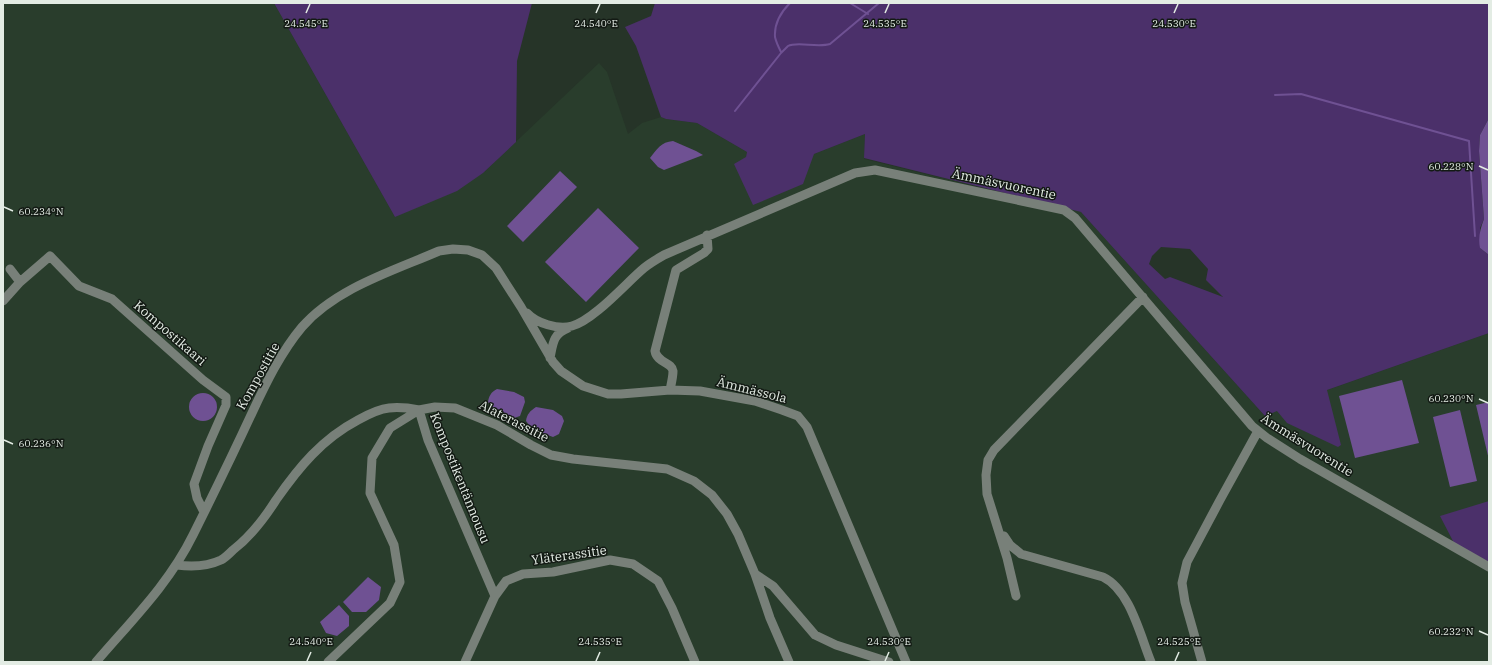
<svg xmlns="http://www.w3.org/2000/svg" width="1492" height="665" font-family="'IBM Plex Serif',serif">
<rect width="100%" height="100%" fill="#263428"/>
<path fill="#293d2c" d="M3,3H274L395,217L483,173L599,63L607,72L628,134L642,123L661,117L666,119L697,123L747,152L746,157L814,154L865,134L864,159L1081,212L1265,416L1316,394L1489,333V662H3Z"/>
<path fill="#4b306a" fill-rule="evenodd" d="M274,3H532L517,61L516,142L483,173L457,191L395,217Z
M655,3H1489V118L1480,135L1479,151L1484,219L1480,228V248L1489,255V333L1327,390L1341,445L1338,447L1287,423L1277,411L1265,416L1081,212L864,158L865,134L814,154L803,184L753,205L734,164L746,157L747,152L697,123L666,119L661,117L636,46L625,27L651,16ZM1161,247L1190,249L1208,269L1206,280L1223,297L1170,277L1165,279L1149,264L1152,256Z
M1489,501V562L1454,543L1440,516Z"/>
<path fill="#6f5193" d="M1489,118V255L1480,248C1478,238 1480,229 1484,219L1479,151L1480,135Z
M673,141L696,151L703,155L664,170L658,167L650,158C657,149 661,142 673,141Z
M560,171L577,187L523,242L507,226Z
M598,208L639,248L586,302L545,262Z
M1402,380L1419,443L1355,458L1339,396Z
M497,389L514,392L524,397L525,402L520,416L514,418C503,415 495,412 488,402C489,396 491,392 497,389Z
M189 407a14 14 0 1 1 28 0a14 14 0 1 1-28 0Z
M1489,402V460L1476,405Z
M536,407L553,410L562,416L564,421L559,434L553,437C542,433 533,431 526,421C527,414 530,411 536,407Z
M1460,410L1477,481L1450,487L1433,417Z
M368,577L381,587L379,600L366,612H352L343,602Z
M339,605L349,616V626L337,636L326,633L320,622Z"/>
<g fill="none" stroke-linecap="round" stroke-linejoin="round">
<path stroke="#6f5193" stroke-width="2" d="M850,3L868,14
M781,52C779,48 776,42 775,37C774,23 781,12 790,3
M1275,95L1301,94L1469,141L1475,236
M735,111L781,53C783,51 786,48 788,46C797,41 817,48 830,44L879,3"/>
<path stroke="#788079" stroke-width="9" d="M10,269L20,282
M3,301L20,282L50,256L79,286L112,299L203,380L226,397V405L208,446L194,484L197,498L204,512
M527,313C536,323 558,330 572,326C594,320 626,283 644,268C650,263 657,259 664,255L855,173L875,170L1064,210L1075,218L1252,426L1267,438L1300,459L1489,567
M550,358C553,343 553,334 568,328
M670,390C671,385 673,377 673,371C672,362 657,363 655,351L676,270L704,253L708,249L707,235
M1004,536L1010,545L1021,554L1103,577C1130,590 1140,635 1151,662
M177,565C192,567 206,567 221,560C225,558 229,554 233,550C251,536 264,519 276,500C299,467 322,439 358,420C367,415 378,409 389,408C399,407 409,408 419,410L428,440L495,596
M755,574L773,586L815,635L836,645L889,662
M1016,596L1007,558L987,494L986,475L988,460L994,450L1143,297
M96,662C131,621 169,584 193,535C213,495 233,454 252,413C266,383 281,352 302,327C336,288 393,271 439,251L453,249L468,250L482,255L496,268L521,307L553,362L561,371L583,386L608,394H621L670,390L700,391L755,401L782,410L798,416L807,427L906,662
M328,662L390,603L400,582L394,545L370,493L372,458L390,428L419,410L435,407L455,408L497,425L531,445L551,455L573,459L667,469L694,481L712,495L727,514L738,534L755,574L770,618L789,662
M465,662L495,596L506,581L523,574L553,572L610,560L633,564L658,581L672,608L695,662
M1202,662L1185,602L1182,583L1187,562L1220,500L1258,431"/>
</g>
<path fill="none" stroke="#e3ece4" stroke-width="1.5" d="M306,13L310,4M596,13L600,4M885,13L889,4M1174,13L1178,4M1479,166L1488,170M4,207L13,211M1479,399L1488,403M4,440L13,444M1479,631L1488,635M307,661L311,652M596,661L600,652M885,661L889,652M1175,661L1179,652"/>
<g text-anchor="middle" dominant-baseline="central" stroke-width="3" stroke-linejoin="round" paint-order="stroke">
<g font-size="13" fill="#e3ece4" stroke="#131a14">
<text transform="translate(1004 184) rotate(12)">Ämmäsvuorentie</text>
<text transform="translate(170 333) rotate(41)">Kompostikaari</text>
<text transform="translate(258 376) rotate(-61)">Kompostitie</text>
<text transform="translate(752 390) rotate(14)">Ämmässola</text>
<text transform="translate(514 421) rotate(27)">Alaterassitie</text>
<text transform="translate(1307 445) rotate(32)">Ämmäsvuorentie</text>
<text transform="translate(460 478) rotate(68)">Kompostikentännousu</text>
<text transform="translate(569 555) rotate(-8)">Yläterassitie</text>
</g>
</g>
<g font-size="10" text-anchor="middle" fill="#e3ece4" stroke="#131a14" stroke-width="3" stroke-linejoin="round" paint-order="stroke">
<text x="306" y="27">24.545°E</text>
<text x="596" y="27">24.540°E</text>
<text x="885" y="27">24.535°E</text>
<text x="1174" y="27">24.530°E</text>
<text x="1451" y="170">60.228°N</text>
<text x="41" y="215">60.234°N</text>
<text x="1451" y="402">60.230°N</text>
<text x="41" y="447">60.236°N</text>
<text x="1451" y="635">60.232°N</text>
<text x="311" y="645">24.540°E</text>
<text x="600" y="645">24.535°E</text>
<text x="889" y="645">24.530°E</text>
<text x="1179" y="645">24.525°E</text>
</g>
<rect width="1492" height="665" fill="none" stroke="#e3ece4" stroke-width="8"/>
</svg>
